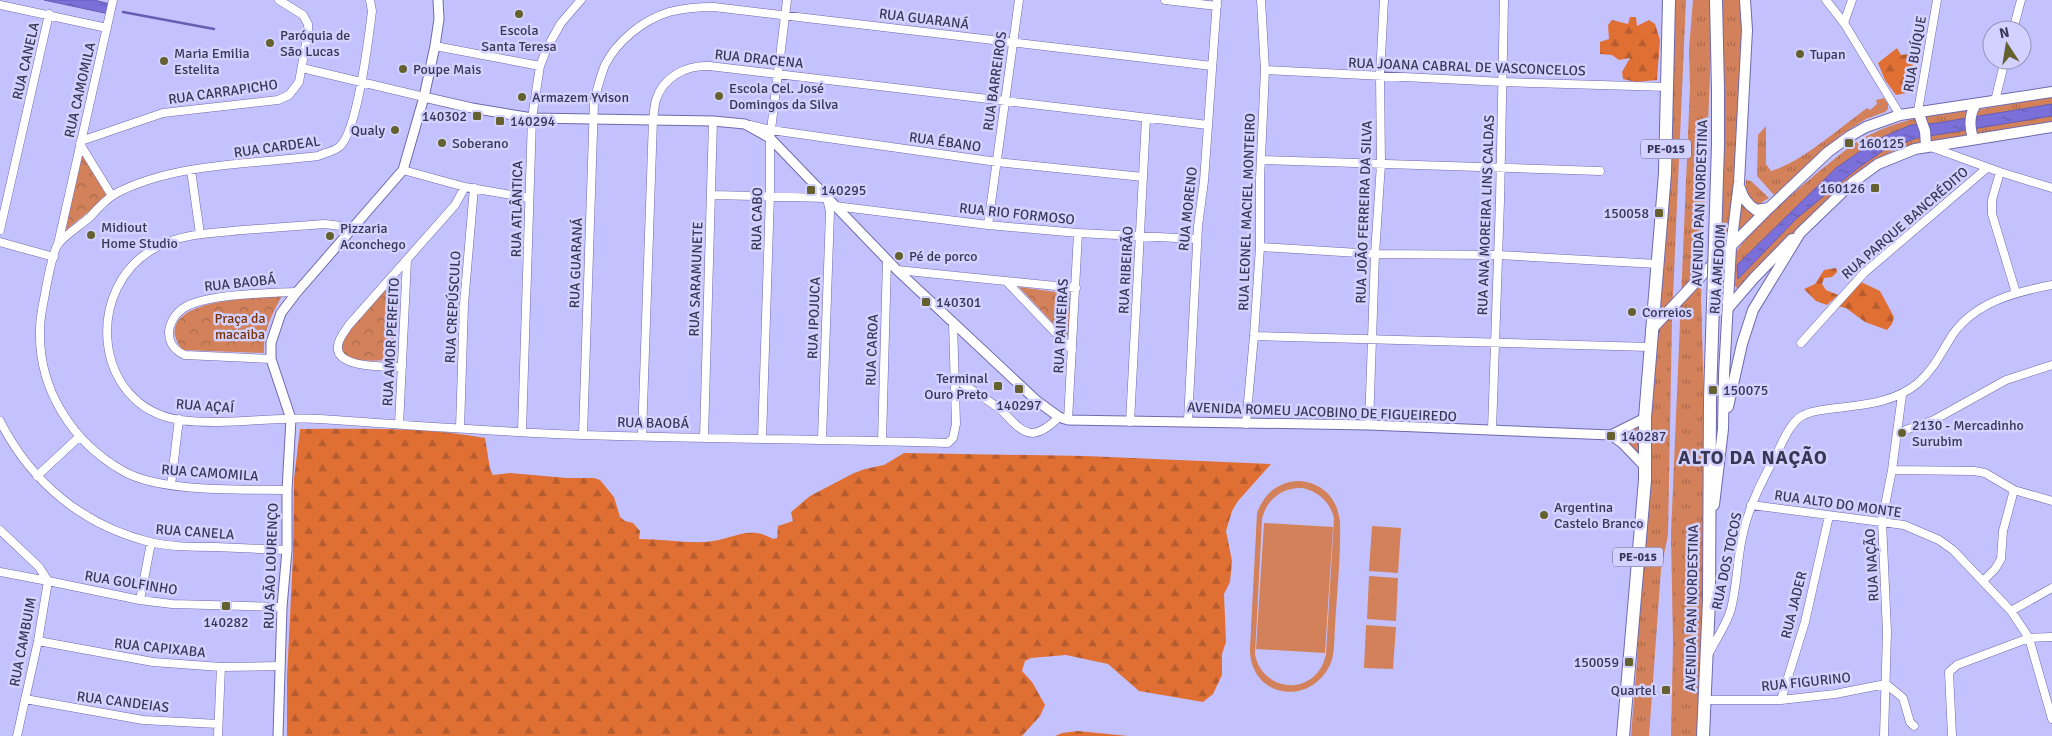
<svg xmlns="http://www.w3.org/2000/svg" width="2052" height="736" font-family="Signika,sans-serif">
<defs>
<pattern id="grass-tufts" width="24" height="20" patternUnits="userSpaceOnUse" patternTransform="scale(1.25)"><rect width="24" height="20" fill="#d2815a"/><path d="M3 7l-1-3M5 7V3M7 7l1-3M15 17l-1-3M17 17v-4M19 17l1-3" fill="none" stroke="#ab6a4d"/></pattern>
<pattern id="forest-firs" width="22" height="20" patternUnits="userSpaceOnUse" patternTransform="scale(1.25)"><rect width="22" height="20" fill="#e06f33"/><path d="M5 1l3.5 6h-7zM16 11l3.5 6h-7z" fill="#b75c2e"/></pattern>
<pattern id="park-crowns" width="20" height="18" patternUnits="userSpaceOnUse" patternTransform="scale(1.25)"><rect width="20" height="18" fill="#d2815a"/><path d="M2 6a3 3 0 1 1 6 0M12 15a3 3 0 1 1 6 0" fill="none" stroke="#ab6a4d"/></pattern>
<pattern id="water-ripples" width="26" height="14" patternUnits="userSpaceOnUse" patternTransform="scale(1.25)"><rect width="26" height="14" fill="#7b6fda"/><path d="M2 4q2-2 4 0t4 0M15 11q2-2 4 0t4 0" fill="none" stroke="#665cb4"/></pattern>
</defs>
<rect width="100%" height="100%" fill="#c4c2fe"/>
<path fill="url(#grass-tufts)" d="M1671,0H1686L1672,319L1668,535L1661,569L1649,736H1631L1637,661L1638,614L1649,466Z
M1693,0H1713L1701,297L1705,433L1703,485L1706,528L1701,736H1671L1673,644L1671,534L1690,87L1689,49Z
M1718,0H1743L1746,28L1730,246L1716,260Z
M2052,96V124L1975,135L1974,116L1977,110Z
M1884,98L1888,104V109L1885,112L1866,119L1842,134L1774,195L1757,176L1758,135L1766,126V164L1771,171C1800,163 1841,127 1867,108L1870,110L1877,104L1876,100Z
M1968,109L1969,136L1929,142L1923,116Z
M1917,118L1924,141L1897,149L1872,162L1848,179L1740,291L1733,284C1733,275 1732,265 1734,257C1739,236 1839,153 1860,140C1879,129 1897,123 1917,118Z
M1746,180L1751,181L1769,198L1756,206C1746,201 1745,191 1746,180Z
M1740,192L1763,212L1733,243Z
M1644,420L1645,467L1615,435Z"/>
<path fill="url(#forest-firs)" d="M1630,17H1636L1637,26L1649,20L1655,24L1660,40L1657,80L1636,82L1623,79L1622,72L1630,58L1619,60L1612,55L1600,54V42L1609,39L1608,25L1612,20L1628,24Z
M1897,48L1901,55L1909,54C1915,66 1916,75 1914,89L1906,93L1896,95L1885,80L1878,63Z
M1836,268L1837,272L1832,277L1824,278L1822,284L1826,290L1838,295L1827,305L1816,301L1804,289L1815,284L1824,270Z
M1861,282L1880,291L1894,317L1892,324L1887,330L1865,322L1846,308L1837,306Z
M300,429C363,429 424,427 485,438L490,469L493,475L510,473L567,478H594L600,480L614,497L620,517L625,521L633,523L640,531L639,539C661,539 683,543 705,542C731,541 748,524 773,539L777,538L778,526L793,521L791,512L810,496L854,473L865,469L884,465L904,453L1085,456L1271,464L1238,501L1232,511L1226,531L1232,561L1230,582L1224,594L1226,642L1222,654V675L1213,694L1203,702L1139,691L1108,664L1066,655L1031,658L1025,661L1022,671L1032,682L1045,705L1040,716L1022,736H287V677L293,556L294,479Z
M1078,731L1128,736H1055L1062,733Z"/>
<path fill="url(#park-crowns)" d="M82,151L107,197L62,233Z
M396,276L399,278L393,361C376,359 347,366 339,347L344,337Z
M1019,287L1071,294L1068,338H1067Z
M282,296C272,314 263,331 264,353L182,350C178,343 173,336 175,328C181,298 258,298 282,296Z"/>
<path fill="#d2815a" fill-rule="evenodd" d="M1297,481C1314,481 1329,490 1336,506C1338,511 1339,516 1340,521C1341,556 1337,592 1335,627C1334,639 1335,654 1330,665C1309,708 1249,697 1250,648L1257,513C1264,494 1276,483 1297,481ZM1303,488C1319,492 1330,502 1334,518L1326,654C1318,695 1265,696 1255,655L1262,519C1267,499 1282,487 1303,488Z
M1264,523L1333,527L1325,653L1256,649Z
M1372,526L1401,528L1398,573L1369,571Z
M1369,576L1398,578L1396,621L1367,619Z
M1366,625L1396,627L1393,669L1364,668Z"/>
<path fill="url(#water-ripples)" stroke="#675eb2" d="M44,0H94L110,4L109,14Z
M2052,104V116L1917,138L1884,150L1858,168L1797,218L1738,279L1737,265L1836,168L1878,139L1911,125L1937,123Z"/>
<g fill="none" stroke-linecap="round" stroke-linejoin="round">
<path stroke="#675eb2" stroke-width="2.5" d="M123,12L214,29"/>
<g stroke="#6e69ad" stroke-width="9">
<path id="minor" d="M1165,0L1217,6
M1826,0L1844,23L1900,115
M0,5L107,28
M1844,23L1852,0
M2013,30L2021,0
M435,46L540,66
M302,68L424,97
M1265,70L1503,82L1668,87
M1995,101L2005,60
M1918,111L1937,0
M750,125L771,130L997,162L1143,177
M81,141L163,113L278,100L289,95L299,82L308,32V24L303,15L279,0
M80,144L112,196
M1931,147L2000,172L2052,188
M1261,160L1600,171
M191,170L200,234
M403,170L465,187L529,198
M2000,172L1992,200V214L2016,293
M712,195L827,198L830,212L822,439
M835,206L988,225L1078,233L1197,239
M988,225L1019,0
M0,230L49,14
M349,231L341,226L325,224C298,226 270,228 243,230C214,233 184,233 157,247C83,285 92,407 180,420C226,426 273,416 320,419C408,425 496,432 584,435C705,439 826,439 948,443L953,438L956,424L953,322
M0,242L54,257
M58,244L113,0
M1260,247L1375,254L1498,255L1657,264
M897,270L1076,288
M1007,282L1072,350
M1254,336L1650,347
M1801,343L1864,273L1987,168
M271,359L185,355C159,344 168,314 189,305C213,294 270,293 297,292
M402,367C387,366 335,369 338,346C338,339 345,331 349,325L455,205L465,187
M956,379C971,390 987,399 1001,410C1010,418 1020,433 1033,433C1043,432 1052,424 1059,417
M1068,420L1078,233
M0,421C31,482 82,525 150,542C170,547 194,547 215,547C239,548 263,549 287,550
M1188,421L1198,226L1204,181L1217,0
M1130,422L1146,119
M1246,424L1254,336L1260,247V179L1265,70L1261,0
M399,425L407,260
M1369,425L1375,254L1381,164L1380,76L1384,0
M460,428L464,304L474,188
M1492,430L1500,201L1504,0
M522,431L532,118L540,66L547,48L561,23L581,0
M1897,433L1934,420L2006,380L2052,365
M583,435L594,102C597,90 600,77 605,65C617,41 643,20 669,12C684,8 699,7 714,7L1212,66
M642,436L653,120C654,114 654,107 656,100C663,77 686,65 709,66L1208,125
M704,437L713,121
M762,439L770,195V138L787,0
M882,441L887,260
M1892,470L1974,471L1985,473L2014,490L2052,501
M37,476L79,437
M171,485L179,419
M287,490C243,489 161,493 123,471C72,442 38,389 40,329C40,315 44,301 46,288C48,278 53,251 58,244C65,235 81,225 90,217C97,209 106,199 115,194C172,163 253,164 318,156C324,153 333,152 339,147C357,134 369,36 372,11L370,0
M1751,505L1904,525L1939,540L1953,550L2011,611L2029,638L2052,719
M0,530L39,567L48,581L140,600L172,604L282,607
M0,572L48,581L38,641L17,736
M1984,580L1995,569L2001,559L2003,531L2014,490
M140,600L151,543
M2011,611L2052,588
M38,641L153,662L221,667L280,666
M1709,653C1716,639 1727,624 1731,609C1737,586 1737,561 1742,538C1748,507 1763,479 1778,451C1784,439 1791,421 1804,415C1811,411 1821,410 1829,409C1860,405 1893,404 1918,383C1934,369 1942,351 1953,334C1976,302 2015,292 2052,285
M25,699L143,720L218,724
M1705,700H1781L1835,694L1886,684L1903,698L1910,722L1914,726
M1781,700L1805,622L1829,516
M218,736L221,667
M1884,736L1887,632L1882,521L1892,470L1902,395
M1952,736L1949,672L1957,665L2029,638L2052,637"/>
</g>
<g stroke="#6e69ad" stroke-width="11">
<path id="tertiary" d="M424,97L472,108L532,118L713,121L745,124L770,138L897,270L1037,401L1059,417L1068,420L1369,425L1611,435L1645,418
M1611,435L1622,443L1645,467
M278,736L282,607L287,550V490L291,419L271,359V343L281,313L297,292L403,170L424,97L435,46L439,19L438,0"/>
</g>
<g stroke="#6e69ad" stroke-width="12">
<path id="secondary" d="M1918,111L1925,131L1926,146
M1973,138C1969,126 1969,115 1976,104
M1740,188C1743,198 1747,204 1756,210L1769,208
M1729,307L1754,278L1792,239
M1651,330L1703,274L1769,208L1828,152L1850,136L1866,127L1900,115L2052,92
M1728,407L1742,344L1753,310L1800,233L1852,183L1878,164L1915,149L2052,127
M1714,505L1723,429L1724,375L1731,247L1739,182L1747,30L1745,0"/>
</g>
<g stroke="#6e69ad" stroke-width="14">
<path id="trunk" d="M1716,0L1718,89
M1623,736L1645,480V418L1665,173L1669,0
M1703,736L1709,600L1710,399"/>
</g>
<use href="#minor" stroke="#fff" stroke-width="8"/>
<use href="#tertiary" stroke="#fff" stroke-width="9"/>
<use href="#secondary" stroke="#fff" stroke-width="10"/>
<use href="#trunk" stroke="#fff" stroke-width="12"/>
<g stroke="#6e69ad" stroke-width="14" stroke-linecap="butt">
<path id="trunk-bridge" d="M1710,399L1718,145V89"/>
</g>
<use href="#trunk-bridge" stroke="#fff" stroke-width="12"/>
</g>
<g fill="#64612e" stroke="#d2d1ff" stroke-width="2">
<circle cx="519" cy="14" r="5"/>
<circle cx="270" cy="43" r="5"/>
<circle cx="1800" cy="54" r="5"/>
<circle cx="164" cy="61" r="5"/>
<circle cx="403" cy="69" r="5"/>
<circle cx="719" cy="96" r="5"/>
<circle cx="522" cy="97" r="5"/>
<rect x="472" y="111" width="10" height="10" rx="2.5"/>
<rect x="495" y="116" width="10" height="10" rx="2.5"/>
<circle cx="395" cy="130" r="5"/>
<circle cx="442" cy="143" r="5"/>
<rect x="1844" y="138" width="10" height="10" rx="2.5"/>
<rect x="1870" y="183" width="10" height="10" rx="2.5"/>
<rect x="806" y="185" width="10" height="10" rx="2.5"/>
<rect x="1654" y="208" width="10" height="10" rx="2.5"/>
<circle cx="91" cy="235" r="5"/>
<circle cx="330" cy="236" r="5"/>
<circle cx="899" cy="256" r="5"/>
<rect x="921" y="297" width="10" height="10" rx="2.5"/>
<circle cx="1632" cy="312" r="5"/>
<rect x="993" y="381" width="10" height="10" rx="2.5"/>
<rect x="1014" y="384" width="10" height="10" rx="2.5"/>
<rect x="1708" y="385" width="10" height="10" rx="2.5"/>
<circle cx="1902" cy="433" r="5"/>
<rect x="1606" y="431" width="10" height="10" rx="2.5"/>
<circle cx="1544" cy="515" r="5"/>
<rect x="221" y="601" width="10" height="10" rx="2.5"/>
<rect x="1624" y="657" width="10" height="10" rx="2.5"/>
<rect x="1661" y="685" width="10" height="10" rx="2.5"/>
</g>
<g text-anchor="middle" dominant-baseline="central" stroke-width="5" stroke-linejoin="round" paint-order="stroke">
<g fill="#d2d1ff" stroke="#666588" stroke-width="1">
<rect x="1641" y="139.5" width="50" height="19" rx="4"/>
<rect x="1613" y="547.5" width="50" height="19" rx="4"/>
</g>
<g font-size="12" font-weight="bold" fill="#383755">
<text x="1666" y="149">PE-015</text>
<text x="1638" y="557">PE-015</text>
</g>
<g font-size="14" fill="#383755" stroke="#d2d1ff">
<text transform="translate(924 19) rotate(7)">RUA GUARANÁ</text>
<text transform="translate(1915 54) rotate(-80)">RUA BUÍQUE</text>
<text transform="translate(759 59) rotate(6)">RUA DRACENA</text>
<text transform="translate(26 61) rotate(-77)">RUA CANELA</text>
<text transform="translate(1467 67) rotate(2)">RUA JOANA CABRAL DE VASCONCELOS</text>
<text transform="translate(995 81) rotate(-82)">RUA BARREIROS</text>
<text transform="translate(80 90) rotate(-77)">RUA CAMOMILA</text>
<text transform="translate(223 92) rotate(-8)">RUA CARRAPICHO</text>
<text transform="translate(945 142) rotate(8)">RUA ÉBANO</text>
<text transform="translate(277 147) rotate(-8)">RUA CARDEAL</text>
<text transform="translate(1700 203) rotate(-88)">AVENIDA PAN NORDESTINA</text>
<text transform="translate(517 209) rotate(-89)">RUA ATLÂNTICA</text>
<text transform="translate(1188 209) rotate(-84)">RUA MORENO</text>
<text transform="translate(1247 212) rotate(-88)">RUA LEONEL MACIEL MONTEIRO</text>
<text transform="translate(1364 212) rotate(-88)">RUA JOÃO FERREIRA DA SILVA</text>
<text transform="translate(1017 214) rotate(6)">RUA RIO FORMOSO</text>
<text transform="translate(1486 215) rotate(-88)">RUA ANA MOREIRA LINS CALDAS</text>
<text transform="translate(757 219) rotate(-89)">RUA CABO</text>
<text transform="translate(1905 223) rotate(-41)">RUA PARQUE BANCRÉDITO</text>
<text transform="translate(576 263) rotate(-88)">RUA GUARANÁ</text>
<text transform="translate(1718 269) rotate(-86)">RUA AMEDOIM</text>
<text transform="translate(1126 270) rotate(-87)">RUA RIBEIRÃO</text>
<text transform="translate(696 279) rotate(-88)">RUA SARAMUNETE</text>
<text transform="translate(240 283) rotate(-6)">RUA BAOBÁ</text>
<text transform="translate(453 307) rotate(-87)">RUA CREPÚSCULO</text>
<text transform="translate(814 318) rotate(-88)">RUA IPOJUCA</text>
<text transform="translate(1061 326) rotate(-87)">RUA PAINEIRAS</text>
<text transform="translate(391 342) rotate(-87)">RUA AMOR PERFEITO</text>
<text transform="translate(872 350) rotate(-88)">RUA CAROA</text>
<text transform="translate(205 406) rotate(4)">RUA AÇAÍ</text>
<text transform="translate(1322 412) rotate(2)">AVENIDA ROMEU JACOBINO DE FIGUEIREDO</text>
<text transform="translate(653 423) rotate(1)">RUA BAOBÁ</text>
<text transform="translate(210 473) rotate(4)">RUA CAMOMILA</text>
<text transform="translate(1838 504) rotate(8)">RUA ALTO DO MONTE</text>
<text transform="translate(195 532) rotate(4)">RUA CANELA</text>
<text transform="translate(1727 561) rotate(-78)">RUA DOS TOCOS</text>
<text transform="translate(1872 565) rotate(-93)">RUA NAÇÃO</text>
<text transform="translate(271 566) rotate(-88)">RUA SÃO LOURENÇO</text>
<text transform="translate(131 583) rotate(9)">RUA GOLFINHO</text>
<text transform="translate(1794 605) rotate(-76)">RUA JADER</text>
<text transform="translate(1692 608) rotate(-89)">AVENIDA PAN NORDESTINA</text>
<text transform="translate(23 642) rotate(-79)">RUA CAMBUIM</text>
<text transform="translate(160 648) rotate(6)">RUA CAPIXABA</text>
<text transform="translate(1806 682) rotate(-6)">RUA FIGURINO</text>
<text transform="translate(123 702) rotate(7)">RUA CANDEIAS</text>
</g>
<g font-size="14" fill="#383755" stroke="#d2d1ff" text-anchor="start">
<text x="519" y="30" text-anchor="middle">Escola<tspan x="519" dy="16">Santa Teresa</tspan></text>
<text x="280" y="35">Paróquia de<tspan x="280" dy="16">São Lucas</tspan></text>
<text x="174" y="53">Maria Emilia<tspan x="174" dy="16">Estelita</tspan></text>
<text x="1810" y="54">Tupan</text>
<text x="413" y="69">Poupe Mais</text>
<text x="729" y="88">Escola Cel. José<tspan x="729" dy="16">Domingos da Silva</tspan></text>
<text x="532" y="97">Armazem Yvison</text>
<text x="467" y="116" text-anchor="end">140302</text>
<text x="510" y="121">140294</text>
<text x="385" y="130" text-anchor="end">Qualy</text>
<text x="452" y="143">Soberano</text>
<text x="1859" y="143">160125</text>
<text x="1865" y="188" text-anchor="end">160126</text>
<text x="821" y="190">140295</text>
<text x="1649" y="213" text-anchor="end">150058</text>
<text x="101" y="227">Midiout<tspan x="101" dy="16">Home Studio</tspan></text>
<text x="340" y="228">Pizzaria<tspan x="340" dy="16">Aconchego</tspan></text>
<text x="909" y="256">Pé de porco</text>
<text x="936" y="302">140301</text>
<text x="1642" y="312">Correios</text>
<text x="988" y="378" text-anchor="end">Terminal<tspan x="988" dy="16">Ouro Preto</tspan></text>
<text x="1723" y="390">150075</text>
<text x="1019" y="405" text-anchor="middle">140297</text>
<text x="1912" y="425">2130 - Mercadinho<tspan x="1912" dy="16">Surubim</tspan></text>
<text x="1621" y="436">140287</text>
<text x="1554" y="507">Argentina<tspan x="1554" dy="16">Castelo Branco</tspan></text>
<text x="226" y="622" text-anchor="middle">140282</text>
<text x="1619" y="662" text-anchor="end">150059</text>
<text x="1656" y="690" text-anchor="end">Quartel</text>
</g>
<g font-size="14" fill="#7c3306" stroke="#d2d1ff">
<text x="240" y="318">Praça da<tspan x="240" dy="16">macaiba</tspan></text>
</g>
<g font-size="19" font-weight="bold" letter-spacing="1" fill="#383755" stroke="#d2d1ff">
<text x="1753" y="458">ALTO DA NAÇÃO</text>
</g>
</g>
<g transform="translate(2007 45) rotate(348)"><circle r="24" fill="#d2d1ff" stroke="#9493bb"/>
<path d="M0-4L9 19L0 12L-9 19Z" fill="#64612e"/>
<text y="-8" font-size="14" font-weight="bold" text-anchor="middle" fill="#383755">N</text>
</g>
</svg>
